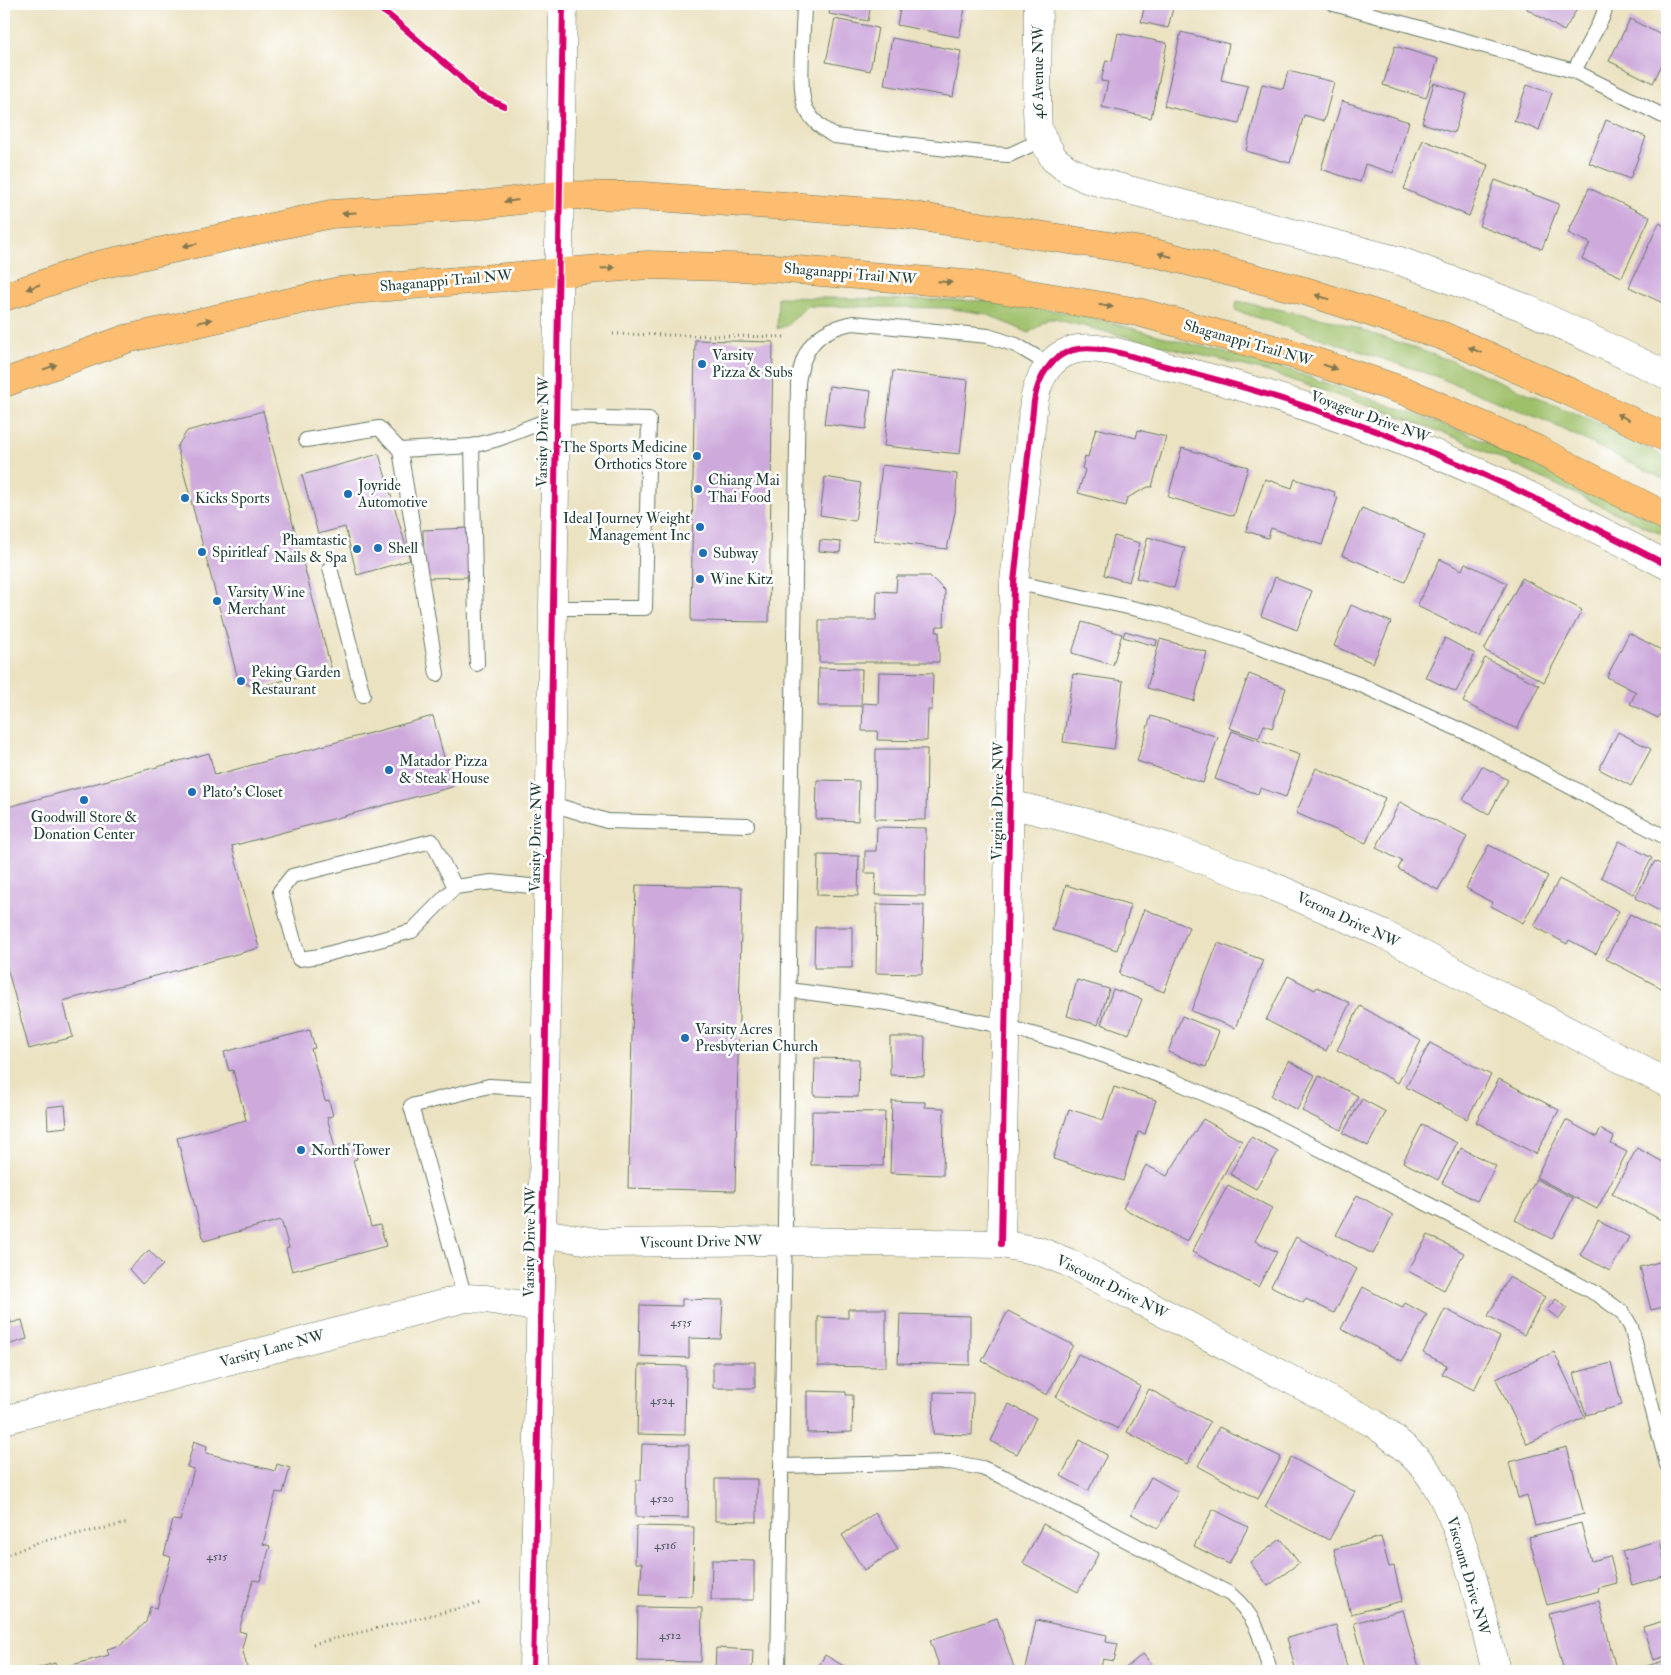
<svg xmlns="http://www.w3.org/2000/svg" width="1671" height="1675" font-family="'IM FELL Double Pica',serif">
<rect width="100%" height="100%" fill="#fff"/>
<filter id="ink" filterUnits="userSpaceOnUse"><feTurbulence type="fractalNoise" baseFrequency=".02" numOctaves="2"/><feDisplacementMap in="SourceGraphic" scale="10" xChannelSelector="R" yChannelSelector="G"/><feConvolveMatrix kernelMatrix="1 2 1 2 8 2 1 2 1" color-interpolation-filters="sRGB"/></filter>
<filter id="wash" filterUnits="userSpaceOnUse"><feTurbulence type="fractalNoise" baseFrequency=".0096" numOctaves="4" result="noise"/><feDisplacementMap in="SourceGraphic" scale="20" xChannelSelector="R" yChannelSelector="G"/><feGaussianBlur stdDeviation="1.12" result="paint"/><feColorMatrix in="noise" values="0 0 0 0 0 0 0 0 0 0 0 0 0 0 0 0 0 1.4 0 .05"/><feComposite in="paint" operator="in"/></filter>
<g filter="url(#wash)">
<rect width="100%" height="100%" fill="#ebe2c1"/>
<path fill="#9ec069" stroke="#5e7e4e" d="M778,297L995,301L1081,315L1284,368L1467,433L1667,527V537L1461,440L1410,420L1265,371L1054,319H1048L1029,333L986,314L947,308L807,306L788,325L777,329Z
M1237,301L1333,320L1452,361L1605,426L1667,458V481L1548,422L1435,376L1237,311L1235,309Z"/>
<g id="blocks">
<path fill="#ceaadc" d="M831,4H871L868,21L829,14Z
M901,4H966L959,37L897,25Z
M1145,4H1174L1168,28L1141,22Z
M1530,4H1580L1564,31L1527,9Z
M835,19L878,28L870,71L826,62Z
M1630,19L1667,38V54L1653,83L1609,61Z
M1181,32L1229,44L1221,80L1248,86L1239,124L1164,106Z
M1118,33L1167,43L1151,118L1102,107L1108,82L1101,81L1106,60L1112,61Z
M892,38L961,51L953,97L884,85Z
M1395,46L1438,59L1426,98L1383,85Z
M1288,71L1334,82L1324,121L1304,115L1290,163L1246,151L1262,84L1283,89Z
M1434,83L1467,94L1454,133L1422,123Z
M1527,85L1552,93L1539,130L1514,121Z
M1342,101L1409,122L1393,173L1365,164L1360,182L1321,169Z
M1606,120L1646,137L1630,179L1589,163Z
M1423,140L1488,165L1469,216L1404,189Z
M1495,180L1559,204L1542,249L1479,226Z
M1589,188L1650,217L1622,277L1582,259L1590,243L1568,233Z
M1659,223L1667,227V305L1629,287Z
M695,340L773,342L769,622L691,621Z
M893,371L968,380L960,454L884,446Z
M829,386L871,391L866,429L824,424Z
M263,411L331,668L255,688L238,679L177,447L187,431Z
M1096,428L1136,438L1138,430L1166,437L1152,487H1148L1127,498L1125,506L1078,493L1085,470L1082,468L1085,456L1088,457Z
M1182,448L1248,467L1234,516L1168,497Z
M379,454L410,560L357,575L345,527L318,534L302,475Z
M882,465L957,474L955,512L947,549L874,540Z
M825,477L861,483L855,521L820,515Z
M1265,479L1292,488L1295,479L1335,492L1334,496L1338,497L1322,545L1271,528L1268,538L1246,531Z
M1362,508L1425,535L1405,582L1342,555Z
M469,528L471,577L424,578L423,530Z
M1114,536L1140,543L1129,582L1104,575Z
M1148,537L1185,548L1174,588L1136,578Z
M820,540L841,542L840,553L819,551Z
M1440,559L1462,570L1465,563L1507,583L1480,637L1417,606Z
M897,576H930L945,591L944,626H937L936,632H939V662H819V620H876L877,591L896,592Z
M1275,577L1312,591L1297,630L1261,616Z
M1522,578L1582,610L1544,682L1484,650Z
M1351,605L1391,622L1373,663L1334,646Z
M1082,622L1122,634L1113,665L1072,653Z
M1125,631L1157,640L1156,646L1123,637Z
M1629,633L1667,653V708H1663L1658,718L1630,704L1636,692L1607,677Z
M1445,638L1475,654L1456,692L1425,677Z
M1160,639L1207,652L1194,701L1147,688Z
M1485,658L1539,685L1517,729L1463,702Z
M819,668L862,669L861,706H818Z
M879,672L933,673L932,710H928L927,741L877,740L878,731H862L863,703L878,704Z
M1073,674L1123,681L1114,749L1063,742Z
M1249,674L1286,688L1272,728L1264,725L1259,738L1229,728Z
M433,716L452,787L232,846L259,948L63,1001L73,1037L29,1049L4,956V808L209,753L215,775Z
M1151,716L1218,737L1203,783L1137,761Z
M1232,731L1300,755L1286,797L1260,788L1258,794L1215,779Z
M1618,732L1651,749L1631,786L1599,769Z
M876,749H927L926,820L875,819Z
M1482,766L1508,780L1489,814L1463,800Z
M1316,768L1385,798L1366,843L1296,813Z
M817,780L859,781L858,821L816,819Z
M1400,802L1467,837L1438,890L1398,869L1402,861L1376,848Z
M877,827L926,828L925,896L875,895L876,873H865V851H876Z
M1619,841L1652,858L1633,894L1601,877Z
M1489,845L1548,876L1523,923L1491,906L1493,903L1466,888Z
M818,855L859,856L858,896L817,895Z
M1655,861L1667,868V915L1635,898Z
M1559,879L1619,911L1596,954L1569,940L1567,944L1534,926Z
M636,885L742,887L735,1191L628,1188Z
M1066,885L1131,905L1117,950L1052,930Z
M877,904L924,905L922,974L876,973Z
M1144,909L1189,927L1164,992L1119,974Z
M1630,914L1667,934V991L1606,959Z
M815,927H852V968H814Z
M1218,943L1263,960L1235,1028L1191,1011Z
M1288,976L1315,990L1317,987L1350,1003L1326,1051L1266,1020Z
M1077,980L1109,989L1098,1025L1067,1016Z
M1113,989L1142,999L1129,1034L1101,1024Z
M1360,1006L1421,1041L1398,1083L1337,1050Z
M1182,1016L1219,1031L1206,1067L1168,1052Z
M310,1030L315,1048L311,1049L325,1101L329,1100L333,1116L327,1117L335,1148L353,1143L357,1159L353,1160L371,1227L380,1225L386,1246L292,1271L286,1249L289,1248L281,1220L204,1241L177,1138L246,1120L233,1070L229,1071L224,1052Z
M890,1037H925L924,1076L890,1075Z
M1430,1043L1491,1075L1467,1119L1406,1087Z
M815,1058L859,1059L858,1097L814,1096Z
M1289,1061L1315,1075L1297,1110L1271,1096Z
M1319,1076L1358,1096L1341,1130L1302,1111Z
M1499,1079L1559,1110L1536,1154L1476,1122Z
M1114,1087L1156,1100L1145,1134L1138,1132L1123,1181L1053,1159L1069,1109L1103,1120Z
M1362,1099L1386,1112L1368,1146L1343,1133Z
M892,1101L925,1102V1107L944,1108L943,1175L890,1173Z
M65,1105L67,1127L48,1129L47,1107Z
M812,1111L885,1112L883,1166L811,1165Z
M1203,1119L1242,1141L1187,1242L1123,1208L1146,1165L1167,1176Z
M1566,1120L1597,1137L1600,1129L1614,1137L1611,1144L1627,1152L1597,1209L1536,1177Z
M1422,1125L1457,1143L1438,1180L1403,1162Z
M1251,1137L1278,1152L1256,1189L1230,1174Z
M1461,1148L1496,1166L1477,1201L1442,1183Z
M1637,1148L1667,1164V1223L1612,1194Z
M1536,1179L1573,1198L1552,1239L1515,1220Z
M1228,1185L1272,1208L1255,1241L1277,1252L1258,1287L1192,1252Z
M1357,1195L1393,1215L1373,1254L1336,1235Z
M1598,1221L1629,1237L1610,1271L1580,1255Z
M1428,1235L1464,1253L1444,1290L1408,1271Z
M1296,1237L1357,1269L1334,1313L1306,1299L1303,1303L1271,1286Z
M149,1250L163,1265L142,1284L129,1269Z
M1667,1260V1306L1651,1310L1640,1267Z
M1509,1277L1545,1297L1524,1335L1488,1316Z
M1363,1287L1402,1308L1405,1303L1427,1315L1402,1361L1341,1329Z
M4,1297L11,1323L22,1320L27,1339L4,1346Z
M682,1299L723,1300L721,1339L689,1338V1358L639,1356L640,1305L682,1306Z
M1556,1299L1567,1308L1559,1319L1547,1310Z
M848,1309H886V1367L818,1366V1317L848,1318Z
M1445,1309L1500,1337L1474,1390L1442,1374L1447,1365L1423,1353Z
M1008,1311L1073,1345L1047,1395L982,1361Z
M900,1314L970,1316V1365L898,1363Z
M1554,1352L1585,1417L1527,1444L1496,1379Z
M1078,1354L1140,1386L1118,1429L1056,1397Z
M713,1362H755V1388H713Z
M1611,1363L1622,1405L1586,1415L1574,1373Z
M639,1365L686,1366L685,1435L637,1434Z
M1149,1389L1210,1422L1187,1464L1127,1432Z
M807,1391L846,1392V1395H853L852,1432L807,1433Z
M934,1392L973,1393L972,1435L933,1434Z
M1009,1404L1036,1418L1017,1454L991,1441Z
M1219,1427L1281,1457L1258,1499L1198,1466Z
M1080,1440L1107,1455L1088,1491L1061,1476Z
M194,1441L207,1446L206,1453L275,1471L277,1464L290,1468L283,1493L276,1492L263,1544L270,1546L260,1581L253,1580L239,1631L246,1633L242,1648L248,1671H27L55,1663L57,1669L109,1655L107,1649L121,1645L146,1622L150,1607L157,1608L171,1557L164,1555L173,1520L180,1521L194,1469L187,1467Z
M642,1444L689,1445L688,1518L636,1517V1480H641Z
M1567,1447L1584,1514L1535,1526L1527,1495L1518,1498L1509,1462Z
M1291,1457L1355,1492L1329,1540L1265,1507Z
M1151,1477L1178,1492L1158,1528L1131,1514Z
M715,1479H757V1522L715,1521Z
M1213,1509L1248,1527L1229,1564L1194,1546Z
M875,1513L898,1549L864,1570L842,1535Z
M1581,1523L1591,1561L1610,1556L1617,1583L1598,1588L1599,1591L1547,1605L1529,1537Z
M1043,1524L1099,1553L1078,1592L1023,1563Z
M636,1526L694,1527L692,1596L640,1595L642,1563H635Z
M1381,1537L1389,1567L1394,1566L1402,1601L1351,1614L1334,1549Z
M1281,1539L1299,1563L1268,1586L1250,1562Z
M1660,1540L1667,1575L1632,1585L1622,1551Z
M712,1560L754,1561V1600H711Z
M1599,1601L1616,1669L1605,1671H1564L1549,1614Z
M638,1607L702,1608L701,1662L637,1661Z
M1403,1610L1420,1671H1367L1354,1623Z
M997,1618L1014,1667L1000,1671H941L930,1640Z
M1036,1620L1107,1635L1106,1642L1118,1644L1114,1661L1103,1659L1100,1671L1026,1669Z
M1667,1620V1656L1653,1660L1643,1627Z
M1336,1625L1348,1671H1296L1287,1638Z
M716,1648L753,1650L752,1671H715Z
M1143,1654L1157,1671H1122Z
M825,1655L852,1671H816Z
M1667,1660V1671H1644L1643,1667Z"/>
</g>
</g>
<g filter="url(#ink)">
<use href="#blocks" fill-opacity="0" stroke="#667765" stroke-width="1"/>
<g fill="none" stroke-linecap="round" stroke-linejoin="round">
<g stroke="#667765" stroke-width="16">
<path id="service" d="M804,4C804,28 797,90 806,109C813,122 823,129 834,136L991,154L1009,155L1042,140
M1334,4L1574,71L1667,118
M1574,71L1602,18L1607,4
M306,440L379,428L400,450
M330,568L363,695
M1014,582L1155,613L1244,642L1361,685L1480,739L1667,838
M477,664L472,446L498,439L556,417L649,419L645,608H552
M437,674L400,450L472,446
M549,803L607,821L747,825
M455,887L432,841L292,876L280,891L299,959L320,956L412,931L455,887L492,882L548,888
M789,990L887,1003L1006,1027L1080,1047L1172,1080L1253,1115L1463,1222L1600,1296L1623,1313L1631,1327L1667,1465
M465,1298L411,1106L489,1086L545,1089
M781,1466L950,1462L982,1468L1006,1478L1230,1594C1258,1618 1261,1638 1270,1671
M778,1671L798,383C803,347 817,330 853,323L988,336L1016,345L1050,365"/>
</g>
<g stroke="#667765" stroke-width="29">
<path id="minor" d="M1038,4L1037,110L1038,130L1054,159L1067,169L1087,179L1400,261L1523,307L1667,375
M1010,804L1084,822L1173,849L1263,882L1383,934L1667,1083
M543,1233L601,1243L785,1241L1001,1244L1039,1251L1067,1262L1373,1423C1396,1440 1420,1458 1435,1483C1468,1538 1480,1610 1496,1671
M1001,1244L1014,582L1034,401C1038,379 1049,357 1073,350C1099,343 1139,359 1165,366C1276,394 1386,431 1491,478C1551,505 1609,535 1667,565
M4,1420L465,1298L486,1299L541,1308
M533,1671L545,1089L563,4"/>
</g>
<g stroke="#667765" stroke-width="29">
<path id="primary" d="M4,297L99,265L331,214L473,206L559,195L643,196L901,214L1155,253L1305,291L1443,336L1572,393L1667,438
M4,383L126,339L340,291L647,265L774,268L976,285L1138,312L1292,354L1407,392L1536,449L1667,517"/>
</g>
<path stroke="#667765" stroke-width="3" stroke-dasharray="1 4" stroke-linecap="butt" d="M613,334L787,337
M4,1556L39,1542L129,1523
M313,1644L481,1603"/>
<use href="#service" stroke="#fff" stroke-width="14"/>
<use href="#minor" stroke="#fff" stroke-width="28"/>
<use href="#primary" stroke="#fcbd6f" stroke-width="28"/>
<g stroke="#fff" stroke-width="9">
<path id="cycleway" d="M372,4L390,16L456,73L478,95L504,106
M1001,1244L1014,582L1034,401C1038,379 1049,357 1073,350C1099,343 1139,359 1165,366C1276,394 1386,431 1491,478C1551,505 1609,535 1667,565
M533,1671L545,1089L563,4"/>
</g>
<use href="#cycleway" stroke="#d6006c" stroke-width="6"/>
</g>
<defs><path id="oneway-solid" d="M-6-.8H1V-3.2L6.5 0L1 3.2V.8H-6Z" transform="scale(1.25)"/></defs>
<g fill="#82774f">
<use href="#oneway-solid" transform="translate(511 201) rotate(173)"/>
<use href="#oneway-solid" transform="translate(349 213) rotate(177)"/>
<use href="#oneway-solid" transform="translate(190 245) rotate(168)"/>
<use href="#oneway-solid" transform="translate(1165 255) rotate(-165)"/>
<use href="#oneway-solid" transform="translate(608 268) rotate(-4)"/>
<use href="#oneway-solid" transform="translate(945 282) rotate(5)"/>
<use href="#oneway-solid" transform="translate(33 287) rotate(161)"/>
<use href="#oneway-solid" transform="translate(1322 297) rotate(-162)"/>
<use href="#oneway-solid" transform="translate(1106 306) rotate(9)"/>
<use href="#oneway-solid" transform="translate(205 321) rotate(-13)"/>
<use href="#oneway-solid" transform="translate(1475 350) rotate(-156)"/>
<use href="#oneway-solid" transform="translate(50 367) rotate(-20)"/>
<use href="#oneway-solid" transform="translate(1330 367) rotate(19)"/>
<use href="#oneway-solid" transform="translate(1623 417) rotate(-154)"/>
</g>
</g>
<g fill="#1f6fb2" stroke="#fff" stroke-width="2">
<circle cx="702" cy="364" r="5"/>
<circle cx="697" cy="456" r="5"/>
<circle cx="698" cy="489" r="5"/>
<circle cx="348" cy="494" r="5"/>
<circle cx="185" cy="498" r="5"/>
<circle cx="700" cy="527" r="5"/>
<circle cx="378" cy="548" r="5"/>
<circle cx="357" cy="549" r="5"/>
<circle cx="202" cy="552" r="5"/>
<circle cx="703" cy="553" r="5"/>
<circle cx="700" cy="579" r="5"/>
<circle cx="217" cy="601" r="5"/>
<circle cx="241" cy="681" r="5"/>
<circle cx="389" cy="770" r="5"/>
<circle cx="192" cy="792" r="5"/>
<circle cx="84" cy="800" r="5"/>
<circle cx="685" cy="1038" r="5"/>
<circle cx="301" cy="1150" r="5"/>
</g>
<g text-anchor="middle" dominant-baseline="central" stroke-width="5" stroke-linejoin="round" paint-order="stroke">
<g font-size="12" fill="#4b585e">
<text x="681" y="1322">4535</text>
<text x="662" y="1400">4524</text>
<text x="662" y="1498">4520</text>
<text x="665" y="1545">4516</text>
<text x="217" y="1556">4515</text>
<text x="670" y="1635">4512</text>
</g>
<g font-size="15" fill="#1f3d34" stroke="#fff">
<text transform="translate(1038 72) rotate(-90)">46 Avenue NW</text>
<text transform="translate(850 274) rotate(5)">Shaganappi Trail NW</text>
<text transform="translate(446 281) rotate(-5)">Shaganappi Trail NW</text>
<text transform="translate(1248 343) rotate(16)">Shaganappi Trail NW</text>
<text transform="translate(1370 417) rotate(20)">Voyageur Drive NW</text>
<text transform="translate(543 432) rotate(-89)">Varsity Drive NW</text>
<text transform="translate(998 801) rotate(-89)">Virginia Drive NW</text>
<text transform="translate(536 837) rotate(-89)">Varsity Drive NW</text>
<text transform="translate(1348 920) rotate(25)">Verona Drive NW</text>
<text transform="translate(530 1242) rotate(-89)">Varsity Drive NW</text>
<text transform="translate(701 1242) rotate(-1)">Viscount Drive NW</text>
<text transform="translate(1112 1287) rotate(27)">Viscount Drive NW</text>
<text transform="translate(272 1349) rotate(-15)">Varsity Lane NW</text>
<text transform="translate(1468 1576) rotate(74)">Viscount Drive NW</text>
</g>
<g font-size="15" fill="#1f3d34" stroke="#fff" text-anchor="start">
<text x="712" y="355">Varsity<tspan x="712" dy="17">Pizza &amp; Subs</tspan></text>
<text x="687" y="447" text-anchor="end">The Sports Medicine<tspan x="687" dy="17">Orthotics Store</tspan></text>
<text x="708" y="480">Chiang Mai<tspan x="708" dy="17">Thai Food</tspan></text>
<text x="358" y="485">Joyride<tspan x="358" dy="17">Automotive</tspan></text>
<text x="195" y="498">Kicks Sports</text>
<text x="690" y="518" text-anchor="end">Ideal Journey Weight<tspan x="690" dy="17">Management Inc</tspan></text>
<text x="347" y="540" text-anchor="end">Phamtastic<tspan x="347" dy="17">Nails &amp; Spa</tspan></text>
<text x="388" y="548">Shell</text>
<text x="212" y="552">Spiritleaf</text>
<text x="713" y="553">Subway</text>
<text x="710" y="579">Wine Kitz</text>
<text x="227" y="592">Varsity Wine<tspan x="227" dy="17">Merchant</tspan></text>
<text x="251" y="672">Peking Garden<tspan x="251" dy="17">Restaurant</tspan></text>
<text x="399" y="761">Matador Pizza<tspan x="399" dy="17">&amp; Steak House</tspan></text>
<text x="202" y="792">Plato's Closet</text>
<text x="84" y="817" text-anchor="middle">Goodwill Store &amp;<tspan x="84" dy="17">Donation Center</tspan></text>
<text x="695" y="1029">Varsity Acres<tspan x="695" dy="17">Presbyterian Church</tspan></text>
<text x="311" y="1150">North Tower</text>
</g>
</g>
<rect width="1671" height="1675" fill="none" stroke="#fff" stroke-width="20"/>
</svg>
